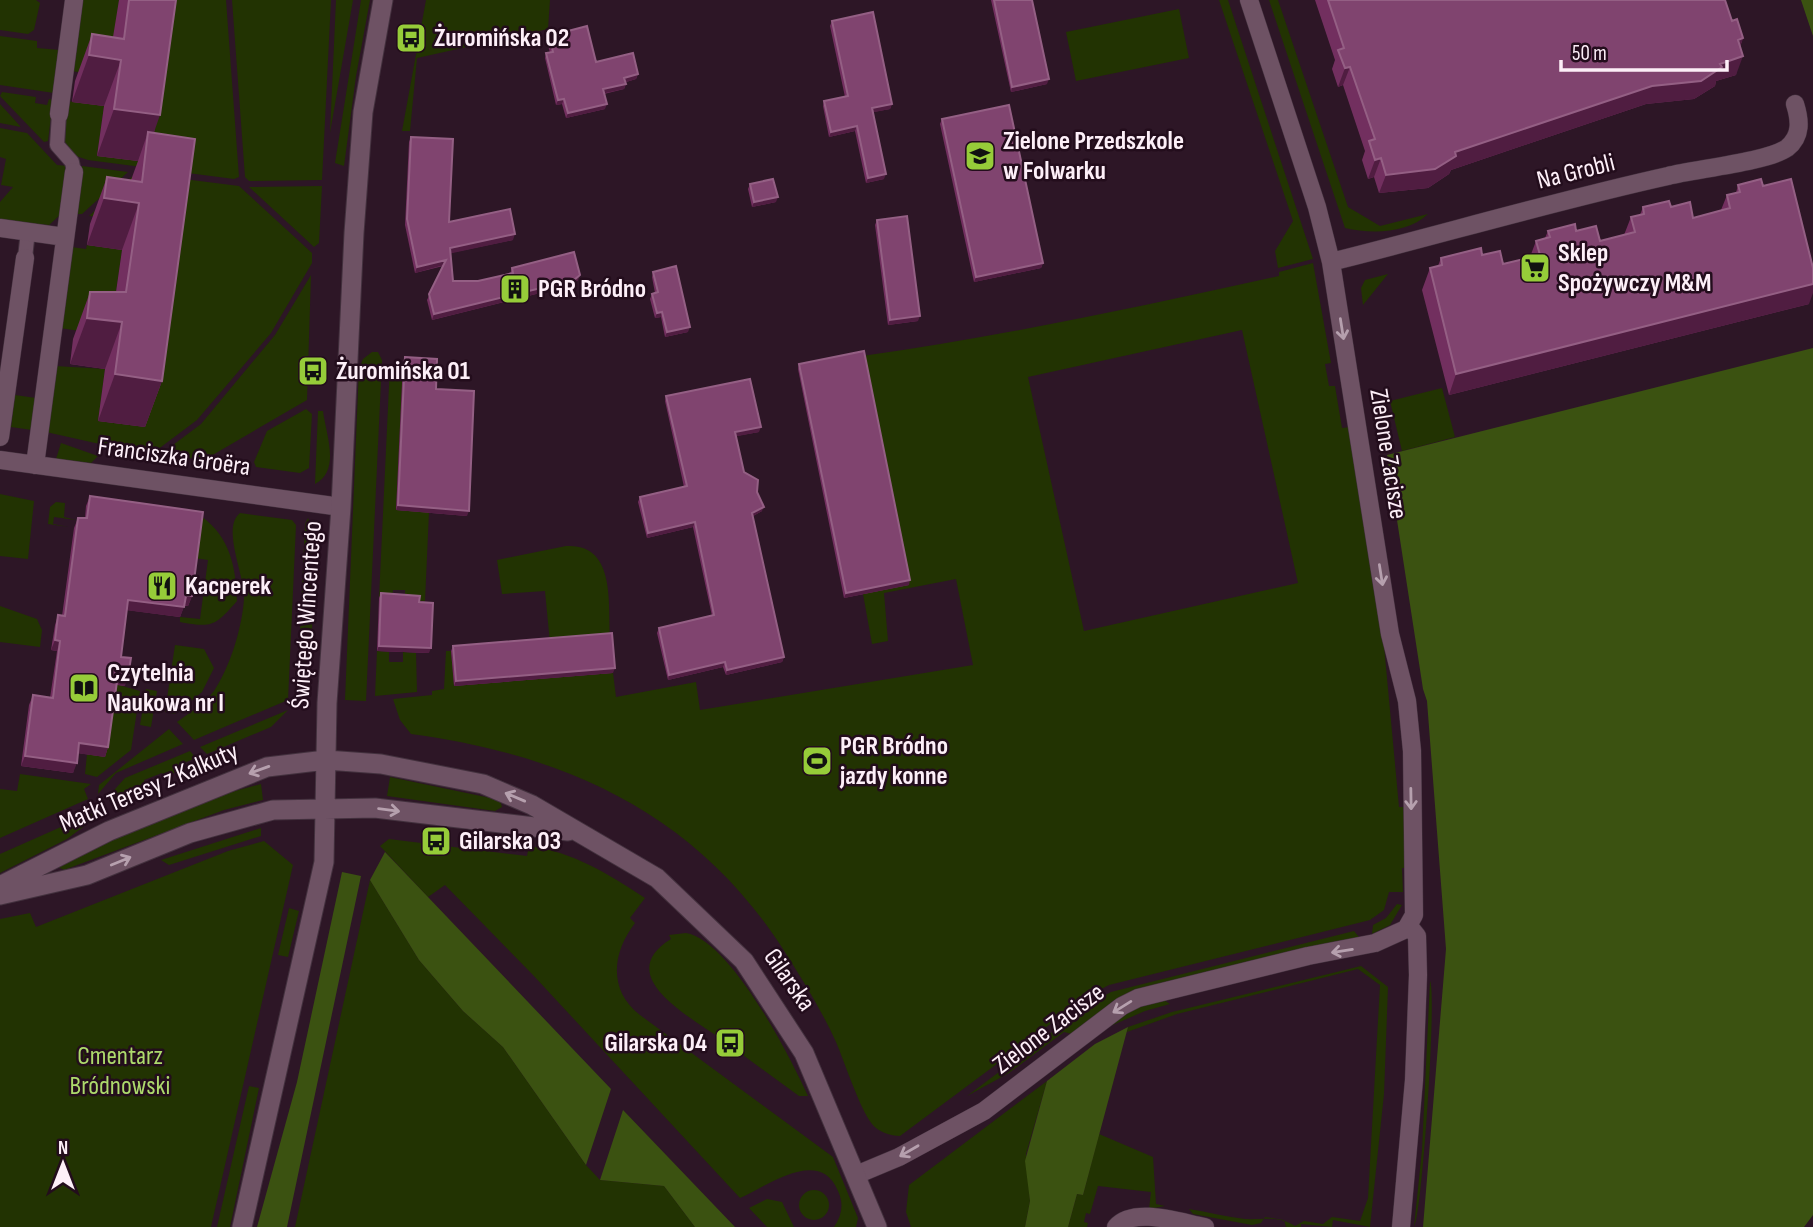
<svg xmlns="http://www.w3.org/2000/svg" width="1813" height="1227" font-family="'Sofia Sans Condensed',sans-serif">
<rect width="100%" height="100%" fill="#2d1626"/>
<path fill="#223302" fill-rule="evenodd" d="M0,0H36L40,3L34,30L28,34L0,30Z
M80,0H119L107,85L92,74L71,71Z
M165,0H226L239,177L234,179L88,160L76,156L65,142L67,101L104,106L97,156Z
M232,0H331L322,180L249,181L245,177Z
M336,0H353L330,133Z
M361,0H370L356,76L344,166L335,163Z
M426,0H550L548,29L417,58L410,131H402Z
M1219,0H1228L1313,259L1278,268L1275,251L1293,221Z
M1269,0H1278L1348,207L1380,226L1428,214C1407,234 1371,234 1345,228Z
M1179,9L1189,58L1076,81L1066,32Z
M0,36L37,41V48L60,50L54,93L0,85Z
M2,92L36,97L35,103L47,105L49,99L53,100L48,141L44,142L0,96Z
M0,104L21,127L0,123Z
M0,128L27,133L57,165L68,166L60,215L49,225L0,221V202L13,187L1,185L6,159L0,157Z
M82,166L128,172L82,214H75Z
M136,173L239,186L312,253V263L271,333L197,420L153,453L124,449L121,443L116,442L113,447L46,432L55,366L105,369L98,421L145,427L178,185L104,217L89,216Z
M322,186L319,243L314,247L249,187Z
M87,245L122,250L108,348L99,334L60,328L71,247L86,249Z
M1313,263L1331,363L1325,364L1329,386H1335L1342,428L1350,427L1383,635L1399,807H1406L1408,868H1402L1403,892H1389L1384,910L1370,920L1109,985L1088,996L900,1136C891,1136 878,1132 872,1124C859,1107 845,1063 836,1042C821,1009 802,979 783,949C696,814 567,755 411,734L400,720L393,699L432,695V691L444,689L446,651H451L454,686L613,673L616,697L696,682L700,710L973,665L956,579L884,593L888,641L872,644L863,594L908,585L862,356C1003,336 1140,307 1279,276V272ZM1242,330L1298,583L1084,631L1028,377Z
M1388,274L1363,305L1361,288L1365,280Z
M311,275L307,400L204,460L161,454L201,424L275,335Z
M372,352H378L382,360L366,701L345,700L359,368L363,359Z
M390,365H403L396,510L429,512L425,601L405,600V590H393L392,599L379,598Z
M1442,388L1455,437L1402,451L1390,401Z
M15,395L36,398L32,430L11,427Z
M306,409L312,414L309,468L300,473L256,467L254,462L267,431Z
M318,411H323C326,435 341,470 315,484Z
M61,443L98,456L91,463L56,459Z
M0,494L34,501L28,559L0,556Z
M56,502L65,503L64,517L76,520L54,517L53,524L69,527L48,524L50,507Z
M240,513L292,520L296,525L288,700L194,740L177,722C190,713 204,703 214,691C230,667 242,628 244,599C245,575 221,528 240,513Z
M202,517C230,537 236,567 237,601C215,626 213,628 180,622V617L200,619L208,560L194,558Z
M308,518L316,536L309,697L297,698L305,524Z
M566,546C616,543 608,603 610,638L550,643L545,591L502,594L497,560Z
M0,606L37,619L42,630L40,647L0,642Z
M175,645L204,649L214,668L202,692L175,714L165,712Z
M377,651L389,652V662H403V652L416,653L417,692L375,696Z
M115,684L140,691L131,750L97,777L85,774L87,754L105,756Z
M146,689L157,691L151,727L140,725Z
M288,710L271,727L207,754L200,747Z
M169,729L183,744L116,773L98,794L99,785Z
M190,751L196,758L179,765L181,770L165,777L162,773L144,780L145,785L109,800L107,798L125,778Z
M20,774L91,784L84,789L88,799L0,838V789L17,791Z
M390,777L500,800L502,807L495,811L387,796Z
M261,784L263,800L224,810L64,870L58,867L59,862L217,796Z
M97,811L98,816L67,839L0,873V854Z
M261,828V836L169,865L161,860Z
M389,839L527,856L529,846C574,852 608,874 645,898L630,918L635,923C612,953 608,990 640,1015L833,1157L858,1218L856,1227H834C842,1215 844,1204 838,1191C820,1147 769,1185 740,1198L533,975L445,885L428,897L380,846Z
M264,841L293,865L211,1227H0V919L30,913L36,927L228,851Z
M370,880L419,960L463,1011L503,1047L586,1165L600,1180L664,1186L695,1227H295Z
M1397,904L1402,905L1390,925L1372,934L1373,925L1386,918Z
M289,908L299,911L288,957L278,955Z
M1354,931L1359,937L1119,998L1111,1002L1113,1006L1072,1034L1064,1032L1009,1073L967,1096L1088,1005L1111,992Z
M686,933C730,940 790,1056 808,1096H799L740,1053L745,1046L726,1032L721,1039C691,1017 611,976 671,939L669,935Z
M1361,966L1388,987L1384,1094L1370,1227L1333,1220L1332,1227L1301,1224V1227H1286L1284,1220L1265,1217L1261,1223L1252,1225L1193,1214L1189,1209C1208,1212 1227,1217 1245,1219C1264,1220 1277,1215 1295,1226L1304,1221L1323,1224L1332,1217L1360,1221L1368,1198L1380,985L1358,969L1177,1014L1127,1032L1128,1027L1172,1012Z
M1430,981C1437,992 1422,1217 1414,1227L1422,1150Z
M1161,998L1170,1004L1145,1011L1099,1031L1136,1006Z
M1047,1081L1026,1154L1030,1201L1025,1227H911L906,1212L909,1185Z
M249,1086L259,1088L230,1227H217Z
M1099,1134L1153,1157L1156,1204L1165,1206L1149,1209L1151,1192L1098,1186L1090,1214L1086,1213L1084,1222L1088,1223L1087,1227H1068L1077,1194L1083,1195Z
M799 1205a15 15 0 1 1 30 0a15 15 0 1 1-30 0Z
M767,1199L782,1202L794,1227H767L749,1208Z"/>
<path fill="#3b5211" d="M1801,0H1813V36Z
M1813,348V1215L1804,1227H1423L1446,949L1427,701L1423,689L1387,455Z
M385,852L611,1089L586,1165L503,1047L463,1011L419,960L370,880Z
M342,872L361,876L287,1227H257L297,1082Z
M1128,1027L1083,1195L1077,1194L1068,1227H1025L1030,1201L1025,1161L1047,1081L1095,1044Z
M623,1110L735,1227H695L664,1186L600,1180Z"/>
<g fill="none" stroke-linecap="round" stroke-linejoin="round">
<g stroke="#43313e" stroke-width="16">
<path id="pedestrian" d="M59,114L57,145L72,162L74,172
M25,258L28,231"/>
</g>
<g stroke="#43313e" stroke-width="19">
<path id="minor" d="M59,114L74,0
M0,228L65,237
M1331,262C1443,234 1555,201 1668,176C1695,169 1767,162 1787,148C1802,136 1800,120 1795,104
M0,437L25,258
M0,460L341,507
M35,465L74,172
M856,1175L899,1157L984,1111L1122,1006L1138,998L1308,956L1375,943L1406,929L1414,915L1412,751L1407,701L1390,634L1331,262L1317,207L1249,0
M1116,1227C1134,1206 1182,1223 1205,1227
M1401,1227L1414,1080L1418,975L1417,936L1409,926"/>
</g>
<g stroke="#43313e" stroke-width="21">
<path id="tertiary" d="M0,886L109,831L267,767L326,760L381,764L483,784L532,805L657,878L744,961L804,1053L877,1227
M0,895L87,875L190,833L273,810L375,808L568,831
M242,1227L324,862L327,703L341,507L354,233L363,112L383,0"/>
</g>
<use href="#pedestrian" stroke="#6e5264" stroke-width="14"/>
<use href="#minor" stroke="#6e5264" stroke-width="18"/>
<use href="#tertiary" stroke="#6e5264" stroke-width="19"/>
</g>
<path fill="#722f5f" d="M119,0H176L154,133L162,381L145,427L98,421L105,369L70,364L73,339L90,292H116L122,250L87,245L90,224L107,177L131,180L138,161L97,156L104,106L72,102L75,81L92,34L113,37Z
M991,0H1032L1047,84L1011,92Z
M1315,0H1725L1732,21L1743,38L1740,47L1736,75L1716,81L1715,86L1694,99L1646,104L1451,170L1449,174L1428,188L1379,193L1374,177L1368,179L1362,160L1365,151L1343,85L1338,87L1332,69L1335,60Z
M832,21L892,104L890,109L873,112L884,179L866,183L855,131L829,137L823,106L824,101L845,97L830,26Z
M549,36L596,62L638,74L636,79L626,82V84L624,89L604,94L605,109L566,118L562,104L556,105L545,58L546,53H550L547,41Z
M942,119L1043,263L1041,268L974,282L940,124Z
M411,137L449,222L513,240L450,253L453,281H478L510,274L512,268L578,280L572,285L432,320L427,300L443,266L415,273L405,225L409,142Z
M750,184L776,202L752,207L748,189Z
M1738,185L1763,186L1809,304L1449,395L1422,290L1430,268L1438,266L1441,258L1482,255L1503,264L1530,257L1536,241L1545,238L1548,231H1576L1600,241L1624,235L1631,217L1640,215L1643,207H1671L1693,218L1721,210L1727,195L1736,193Z
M877,220L918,321L888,325L875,225Z
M653,272L688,332L665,337L661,317L655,318L650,299L652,294L655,293L652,277Z
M405,357L467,516L396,510L403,362Z
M799,364L909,585L844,598L798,369Z
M666,396L759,432L736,436L744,472L757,492L762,511L753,516L784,657L782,662L726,675L723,667L668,680L657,633L659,628L712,616L693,527L647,538L638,502L640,497L684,487L665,401Z
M90,496L192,596L188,606H184L180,617L127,610L121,657L125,686L117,685L108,747L105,757L78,753L73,773L21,766L29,705L33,695L50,698L57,651L51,650L55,625L58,615L62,616L74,528L78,518H85L86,506Z
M381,593L419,602L429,653L377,651L379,598Z
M453,646L613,673L454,686L451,651Z"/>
<path fill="#501d41" d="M1743,38L1737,56L1738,40Z
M89,55L121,60L104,106L72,102Z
M1743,56L1736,75L1716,81L1715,86L1694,99L1646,104L1451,170L1449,174L1428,188L1379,193L1386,175Z
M1350,67L1343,85L1338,87L1345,68Z
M638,74L636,79L623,83L624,78Z
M1049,79L1047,84L1011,92L1012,87Z
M626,84L624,89L601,94L603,89Z
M564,99L562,104L556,105L558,100Z
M607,104L605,109L566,118L568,113Z
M892,104L890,109L870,113L872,108Z
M114,109L160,115L145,158L148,132L138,161L97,156Z
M857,126L855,131L829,137L831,132Z
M1381,158L1374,177L1368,179L1375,160Z
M886,174L884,179L866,183L868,178Z
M778,197L776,202L752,207L754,202Z
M104,198L139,203L122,250L87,245Z
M515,234L513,240L448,254L450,248Z
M446,260L444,265L415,273L417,267Z
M1043,263L1041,268L974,282L976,277Z
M580,275L578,280L572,285L432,320L434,314Z
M1813,284V293L1809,304L1449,395L1456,374Z
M662,312L661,317L655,318L657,313Z
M920,316L918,321L888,325L890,320Z
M87,318L122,322L105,369L70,364Z
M690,327L688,332L665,337L667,332Z
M115,374L162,381L145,427L98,421Z
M761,427L759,432L733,437L735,432Z
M398,505L469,511L467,516L396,510Z
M764,507L762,511L750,518L752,513Z
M695,522L693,527L647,538L648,533Z
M910,580L909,585L844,598L846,593Z
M186,596H192L188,606L182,605Z
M128,600L184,607L180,617L125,610Z
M55,640L60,641L57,651L51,650Z
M379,646L431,648L429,653L377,651Z
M784,657L782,662L726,675L727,670Z
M725,662L723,667L668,680L669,675Z
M615,668L613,673L454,686L456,681Z
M118,674L128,676L125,686L115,684Z
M79,743L108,747L105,757L76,753Z
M25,756L77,763L73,773L21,766Z"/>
<path fill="#80446f" stroke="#945f84" stroke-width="2" d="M129,0H176L160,115L114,109L121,60L89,55L92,34L124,39Z
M994,0H1032L1049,79L1012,87Z
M1328,0H1725L1732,21L1737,19L1743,38L1738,40L1743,56L1720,64L1722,67L1701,81L1652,86L1455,152L1456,156L1435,169L1386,175L1381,158L1375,160L1369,141L1375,139L1350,67L1345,68L1338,50L1344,48Z
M873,12L892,104L872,108L886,174L868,178L857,126L831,132L824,101L848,96L832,21Z
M587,26L596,62L633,53L638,74L624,78L626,84L603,89L607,104L568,113L564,99L558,100L546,53L553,52L549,36Z
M1009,105L1043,263L976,277L942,119Z
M148,132L195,139L162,381L115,374L122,322L87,318L90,292H126L139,203L104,198L107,177L142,182Z
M411,137L453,139L449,222L510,209L515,234L450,248L453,281H478L513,273L512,268L574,252L580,275L574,280L434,314L429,294L446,260L417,267L407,219Z
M773,179L778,197L754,202L750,184Z
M1761,179L1763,186L1791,179L1813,268V284L1456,374L1430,268L1442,265L1441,258L1481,248L1482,255L1500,251L1503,264L1540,255L1536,241L1550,237L1548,231L1575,224L1576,231L1596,226L1600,241L1635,232L1631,217L1644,214L1643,207L1669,201L1671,207L1690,202L1693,218L1730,208L1727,195L1740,192L1738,185Z
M907,216L920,316L890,320L877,220Z
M676,266L690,327L667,332L662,312L657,313L652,294L658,292L653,272Z
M864,351L910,580L846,593L799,364Z
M405,357L437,359L436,389L474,391L469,511L398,505Z
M750,379L761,427L735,432L744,472L758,480L757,492L764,507L752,513L784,657L727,670L725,662L669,675L659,628L714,615L695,522L648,533L640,497L687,486L666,396Z
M90,496L203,512L192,596H186L184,607L128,600L121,657L131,658L128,676L118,674L108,747L79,743L77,763L25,756L33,695L53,698L60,641L55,640L58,615L65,616L78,518H87Z
M381,593L420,596L419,602L433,603L431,648L379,646Z
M612,633L615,668L456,681L453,646Z"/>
<defs><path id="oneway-shaft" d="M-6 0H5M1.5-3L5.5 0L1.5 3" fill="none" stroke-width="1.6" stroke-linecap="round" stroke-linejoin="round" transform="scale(1.75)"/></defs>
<g stroke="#b6a0ae">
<use href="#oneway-shaft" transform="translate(1342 329) rotate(81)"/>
<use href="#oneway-shaft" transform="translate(1381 575) rotate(81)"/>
<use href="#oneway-shaft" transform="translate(259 770) rotate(160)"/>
<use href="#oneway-shaft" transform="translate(515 797) rotate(-157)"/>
<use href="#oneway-shaft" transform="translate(1411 799) rotate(89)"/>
<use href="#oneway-shaft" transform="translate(389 810) rotate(7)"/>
<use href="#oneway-shaft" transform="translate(121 861) rotate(-22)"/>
<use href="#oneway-shaft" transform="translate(1342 951) rotate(171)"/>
<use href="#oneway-shaft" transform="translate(1122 1007) rotate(148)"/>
<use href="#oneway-shaft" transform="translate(909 1151) rotate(150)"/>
</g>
<defs>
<g id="bus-square" transform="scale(1.575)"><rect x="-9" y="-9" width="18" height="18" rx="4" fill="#96cc39" stroke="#230d1c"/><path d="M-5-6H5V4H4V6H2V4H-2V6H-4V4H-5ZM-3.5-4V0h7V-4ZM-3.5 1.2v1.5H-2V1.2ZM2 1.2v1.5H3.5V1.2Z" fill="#111"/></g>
<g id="school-square" transform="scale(1.575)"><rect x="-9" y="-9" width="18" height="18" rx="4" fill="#96cc39" stroke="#230d1c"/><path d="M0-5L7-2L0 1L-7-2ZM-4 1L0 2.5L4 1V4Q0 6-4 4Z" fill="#111"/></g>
<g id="supermarket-square" transform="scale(1.575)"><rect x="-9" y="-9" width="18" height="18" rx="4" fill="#96cc39" stroke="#230d1c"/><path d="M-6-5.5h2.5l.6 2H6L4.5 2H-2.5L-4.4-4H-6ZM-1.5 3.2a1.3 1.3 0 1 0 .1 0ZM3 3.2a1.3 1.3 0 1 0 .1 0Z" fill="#111"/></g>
<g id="building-square" transform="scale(1.575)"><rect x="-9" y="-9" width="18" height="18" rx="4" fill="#96cc39" stroke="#230d1c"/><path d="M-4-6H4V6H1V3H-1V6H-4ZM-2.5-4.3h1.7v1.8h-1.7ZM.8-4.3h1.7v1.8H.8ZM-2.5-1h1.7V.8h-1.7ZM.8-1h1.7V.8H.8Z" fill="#111"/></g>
<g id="restaurant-square" transform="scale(1.575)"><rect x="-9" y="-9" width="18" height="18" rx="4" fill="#96cc39" stroke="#230d1c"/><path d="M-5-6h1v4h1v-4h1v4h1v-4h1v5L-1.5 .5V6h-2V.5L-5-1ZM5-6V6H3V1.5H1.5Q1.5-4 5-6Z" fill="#111"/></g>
<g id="library-square" transform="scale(1.575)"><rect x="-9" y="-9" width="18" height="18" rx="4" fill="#96cc39" stroke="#230d1c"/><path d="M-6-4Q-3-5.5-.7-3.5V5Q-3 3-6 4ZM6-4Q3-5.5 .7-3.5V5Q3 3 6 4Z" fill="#111"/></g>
<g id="stadium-square" transform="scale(1.575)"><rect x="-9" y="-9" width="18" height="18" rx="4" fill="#96cc39" stroke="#230d1c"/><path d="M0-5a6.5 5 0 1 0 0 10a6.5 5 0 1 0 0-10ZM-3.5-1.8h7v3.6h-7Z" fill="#111"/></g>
</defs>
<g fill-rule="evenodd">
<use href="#bus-square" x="411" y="38"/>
<use href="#school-square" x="980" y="156"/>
<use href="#supermarket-square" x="1535" y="268"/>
<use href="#building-square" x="515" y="289"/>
<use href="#bus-square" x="313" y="371"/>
<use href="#restaurant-square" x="162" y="586"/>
<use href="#library-square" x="84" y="688"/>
<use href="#stadium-square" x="817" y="761"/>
<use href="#bus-square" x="436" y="841"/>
<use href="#bus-square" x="730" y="1043"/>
</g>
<g text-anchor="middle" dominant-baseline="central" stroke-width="5" stroke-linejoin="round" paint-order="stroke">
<g font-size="26" font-weight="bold" fill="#fdeff8" stroke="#230d1c" text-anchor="start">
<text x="434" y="38">Żuromińska 02</text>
<text x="1003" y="141">Zielone Przedszkole<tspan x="1003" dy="30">w Folwarku</tspan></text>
<text x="1558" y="253">Sklep<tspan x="1558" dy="30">Spożywczy M&amp;M</tspan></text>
<text x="538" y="289">PGR Bródno</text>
<text x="336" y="371">Żuromińska 01</text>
<text x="185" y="586">Kacperek</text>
<text x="107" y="673">Czytelnia<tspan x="107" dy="30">Naukowa nr I</tspan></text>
<text x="840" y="746">PGR Bródno<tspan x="840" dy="30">jazdy konne</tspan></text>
<text x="459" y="841">Gilarska 03</text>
<text x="707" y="1043" text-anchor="end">Gilarska 04</text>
</g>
<g font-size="26" fill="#fdeff8" stroke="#230d1c">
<text transform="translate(1576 172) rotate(-14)">Na Grobli</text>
<text transform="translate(1388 454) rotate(81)">Zielone Zacisze</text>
<text transform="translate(174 457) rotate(8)">Franciszka Groëra</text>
<text transform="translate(307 615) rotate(-86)">Świętego Wincentego</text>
<text transform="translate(149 788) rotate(-23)">Matki Teresy z Kalkuty</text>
<text transform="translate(789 980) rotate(55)">Gilarska</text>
<text transform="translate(1049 1029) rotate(-37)">Zielone Zacisze</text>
</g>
<g font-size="26" fill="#adda6c" stroke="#230d1c">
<text x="120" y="1056">Cmentarz<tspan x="120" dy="30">Bródnowski</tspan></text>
</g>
</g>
<g transform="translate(63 1164)" stroke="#230d1c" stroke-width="5" paint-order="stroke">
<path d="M0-5L12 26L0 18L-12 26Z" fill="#fdeff8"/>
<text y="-10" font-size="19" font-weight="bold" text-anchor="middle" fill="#fdeff8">N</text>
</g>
<path d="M1561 60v10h166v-10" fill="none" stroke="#fdeff8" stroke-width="3.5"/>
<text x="1572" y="60" font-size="21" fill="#fdeff8" stroke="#230d1c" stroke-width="5" paint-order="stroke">50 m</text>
</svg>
